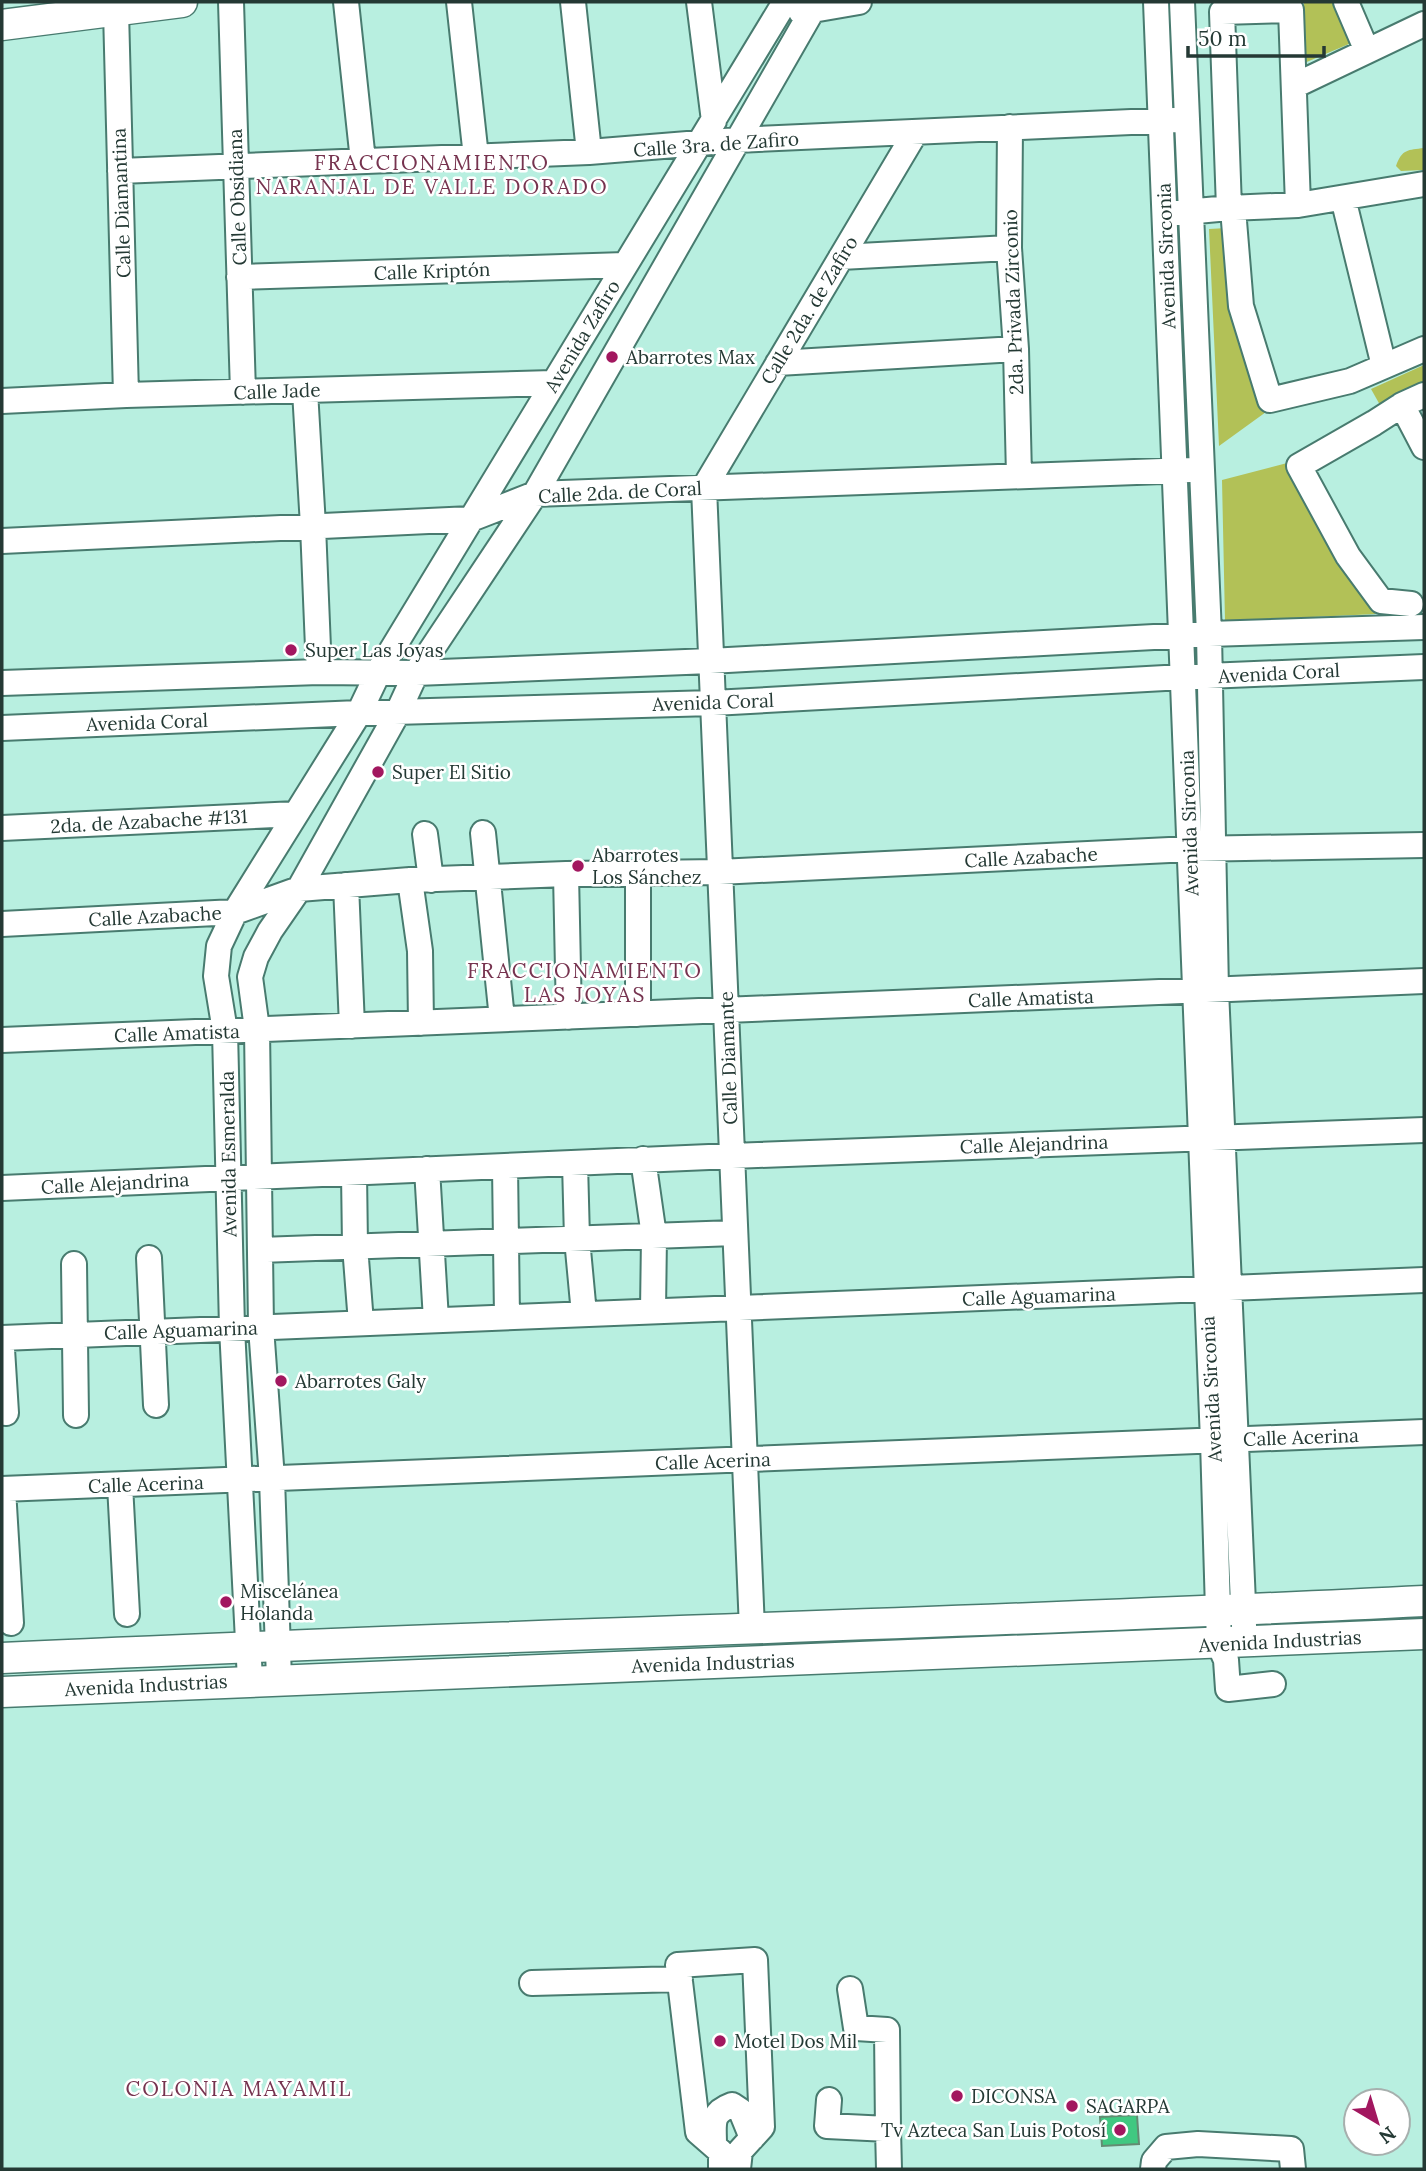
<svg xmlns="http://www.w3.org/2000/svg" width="1426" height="2171" font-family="Lora,serif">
<rect width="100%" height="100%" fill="#b8efe0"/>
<path fill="#b2c157" d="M1304,2H1341L1356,41L1302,64Z
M1424,148V170L1401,171L1396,166C1402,149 1408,150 1424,148Z
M1227,228L1244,343L1266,412L1219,446L1209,229Z
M1424,365V387L1380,405L1371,389Z
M1291,462L1365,597L1376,614L1225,621L1222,480Z"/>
<path fill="#40c881" stroke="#648b72" stroke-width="2" d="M1137,2115L1139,2144L1102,2146L1100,2117Z"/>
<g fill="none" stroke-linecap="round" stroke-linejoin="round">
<g stroke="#487b6f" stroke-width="28">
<path id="minor" d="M231,2L243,392
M346,2L363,161
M459,2L476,157
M573,2L589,152
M699,2L714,121
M1156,2L1213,1441L1219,1644L1226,1660L1228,1689L1273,1684
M1182,2L1209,634L1216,990L1244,1626
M1346,2L1367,51
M116,11L126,395
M801,12L859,2
M1294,86L1424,24
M1010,127L1009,248L1016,349L1019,476
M120,171L589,152L737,140L1175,120
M1343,198L1384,366
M1229,208L1222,12L1291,10L1298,205
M1233,209L1241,306L1270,400L1350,381L1424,349
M1175,213L1229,208L1298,205L1424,184
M841,257L1009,248
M239,277L625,265
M778,363L1016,349
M305,391L313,526L319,672
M2,401L126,395L553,383
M1402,405L1424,447
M2,541L471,519L535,494L1190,470
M1411,604L1381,601L1348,556L1299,466L1374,423L1402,405L1424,395
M2,683L319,672L416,673L710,661L1209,634L1424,627
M2,728L359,713L713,703L1183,677L1424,667
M2,828L296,814
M483,833L502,1019
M425,834L431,880
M566,874L569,1017
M638,874V1014
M410,880L420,951L421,1023
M346,885L352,1026
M2,924L235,912L299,889L410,880L566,874L719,872L1190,849L1424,845
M2,1040L1424,981
M643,1159L654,1236L653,1311
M575,1163L577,1239L584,1314
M505,1166L507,1317
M427,1169L436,1320
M354,1173L355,1246L361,1323
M2,1188L732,1156L1424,1130
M260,1250L735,1233
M149,1258L156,1405
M74,1264L76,1415
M2,1338L1424,1280
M2,1349L6,1413
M120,1485L127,1614
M2,1489L1424,1432
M3,1489L11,1623
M752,1629L704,488L915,133
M279,1679L272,1479L261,1327L257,1029L250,977L256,957L270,931L299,889L398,712L416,673L535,494L817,2
M250,1680L232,1328L225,1031L216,976L219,946L235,912L359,713L379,671L785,2
M532,1983L680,1979
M850,1989L856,2028L887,2030L888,2129
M829,2100L827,2126L888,2129L889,2169
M714,2144C714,2123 710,2113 732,2105L741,2111L752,2138
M721,2169V2152L698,2132L678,1965L755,1960L762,2127L740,2151L738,2169
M1153,2169L1154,2161L1166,2147L1198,2144L1291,2149L1293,2169"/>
</g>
<g stroke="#487b6f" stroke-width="33">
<path id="major" d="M2,25L182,2
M2,1658C476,1635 950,1625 1424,1601
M2,1692L1424,1634"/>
</g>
<use href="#minor" stroke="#fff" stroke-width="24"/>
<use href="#major" stroke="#fff" stroke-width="30"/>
</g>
<g fill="#a2175f" stroke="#fff" stroke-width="2.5">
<circle cx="612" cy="357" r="7"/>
<circle cx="291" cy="650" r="7"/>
<circle cx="378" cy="772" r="7"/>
<circle cx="578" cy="866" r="7"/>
<circle cx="281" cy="1381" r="7"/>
<circle cx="226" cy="1602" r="7"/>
<circle cx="720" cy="2041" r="7"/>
<circle cx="957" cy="2096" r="7"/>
<circle cx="1072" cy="2106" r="7"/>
<circle cx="1120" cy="2130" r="7"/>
</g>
<g text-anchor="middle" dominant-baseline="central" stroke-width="5" stroke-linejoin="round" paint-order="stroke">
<g font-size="19" fill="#243934" stroke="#fff">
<text transform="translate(716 144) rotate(-4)">Calle 3ra. de Zafiro</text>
<text transform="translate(237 197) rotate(-92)">Calle Obsidiana</text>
<text transform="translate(121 203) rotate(-92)">Calle Diamantina</text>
<text transform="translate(1166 256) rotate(-92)">Avenida Sirconia</text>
<text transform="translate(432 271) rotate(-2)">Calle Kriptón</text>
<text transform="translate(1013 302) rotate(-92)">2da. Privada Zirconio</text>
<text transform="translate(809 310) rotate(-59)">Calle 2da. de Zafiro</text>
<text transform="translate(582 336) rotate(-59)">Avenida Zafiro</text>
<text transform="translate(277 391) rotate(-2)">Calle Jade</text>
<text transform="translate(620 492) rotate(-3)">Calle 2da. de Coral</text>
<text transform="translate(1279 673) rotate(-3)">Avenida Coral</text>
<text transform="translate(713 702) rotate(-2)">Avenida Coral</text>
<text transform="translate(147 722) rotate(-2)">Avenida Coral</text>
<text transform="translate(149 821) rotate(-3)">2da. de Azabache #131</text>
<text transform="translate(1189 823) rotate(-92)">Avenida Sirconia</text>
<text transform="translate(1031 857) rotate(-3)">Calle Azabache</text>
<text transform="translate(155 916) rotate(-3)">Calle Azabache</text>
<text transform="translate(1031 998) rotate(-2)">Calle Amatista</text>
<text transform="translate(177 1033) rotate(-2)">Calle Amatista</text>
<text transform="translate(728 1058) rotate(-92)">Calle Diamante</text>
<text transform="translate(1034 1144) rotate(-2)">Calle Alejandrina</text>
<text transform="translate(228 1154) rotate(-91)">Avenida Esmeralda</text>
<text transform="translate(115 1183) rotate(-3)">Calle Alejandrina</text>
<text transform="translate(1039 1296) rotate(-2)">Calle Aguamarina</text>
<text transform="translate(181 1330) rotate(-2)">Calle Aguamarina</text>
<text transform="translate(1211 1389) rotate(-93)">Avenida Sirconia</text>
<text transform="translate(1301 1437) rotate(-2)">Calle Acerina</text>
<text transform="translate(713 1461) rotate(-2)">Calle Acerina</text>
<text transform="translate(146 1484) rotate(-2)">Calle Acerina</text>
<text transform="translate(1280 1641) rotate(-3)">Avenida Industrias</text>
<text transform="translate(713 1663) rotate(-2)">Avenida Industrias</text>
<text transform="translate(146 1685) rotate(-3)">Avenida Industrias</text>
</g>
<g font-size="19" fill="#243934" stroke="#fff" text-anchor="start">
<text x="626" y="357">Abarrotes Max</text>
<text x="305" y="650">Super Las Joyas</text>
<text x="392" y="772">Super El Sitio</text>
<text x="592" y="855">Abarrotes<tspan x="592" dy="22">Los Sánchez</tspan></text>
<text x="295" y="1381">Abarrotes Galy</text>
<text x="240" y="1591">Miscelánea<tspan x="240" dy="22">Holanda</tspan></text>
<text x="734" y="2041">Motel Dos Mil</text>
<text x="971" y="2096">DICONSA</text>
<text x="1086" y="2106">SAGARPA</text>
<text x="1106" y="2130" text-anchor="end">Tv Azteca San Luis Potosí</text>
</g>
<g font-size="21" letter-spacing="2" fill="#76334f" stroke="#fff">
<text x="432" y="162">FRACCIONAMIENTO<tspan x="432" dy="24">NARANJAL DE VALLE DORADO</tspan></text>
<text x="585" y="970">FRACCIONAMIENTO<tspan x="585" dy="24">LAS JOYAS</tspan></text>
<text x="239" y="2088">COLONIA MAYAMIL</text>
</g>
</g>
<rect width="1426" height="2171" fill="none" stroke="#243934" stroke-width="7"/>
<g transform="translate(1377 2122) rotate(142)"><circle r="33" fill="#ffffff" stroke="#a7b0ae" stroke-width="2"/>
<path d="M0-5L12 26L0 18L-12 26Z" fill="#a2175f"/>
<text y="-10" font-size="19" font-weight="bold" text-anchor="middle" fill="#243934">N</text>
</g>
<path d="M1188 46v10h136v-10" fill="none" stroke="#243934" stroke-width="3.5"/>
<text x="1198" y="46" font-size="21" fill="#243934" stroke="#ffffff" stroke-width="5" paint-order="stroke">50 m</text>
</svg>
